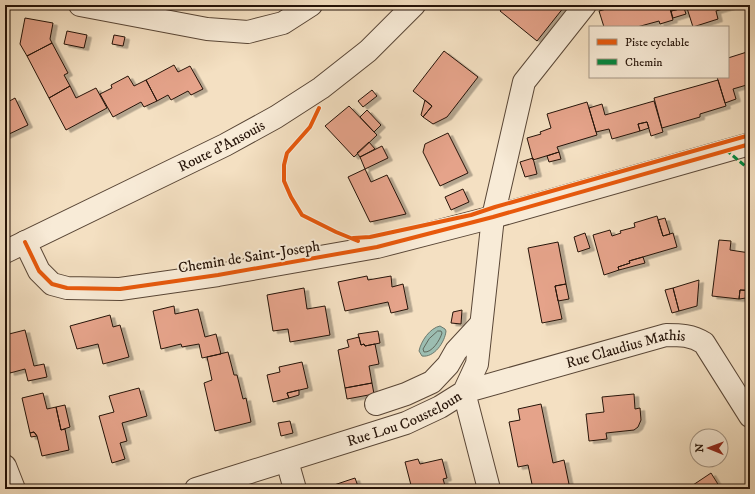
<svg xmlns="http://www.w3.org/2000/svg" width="755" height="494" font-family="'IM FELL DW Pica',serif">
<defs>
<filter id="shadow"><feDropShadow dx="4.5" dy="2.5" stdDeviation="0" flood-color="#0004"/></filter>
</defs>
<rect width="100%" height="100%" fill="#f4e0c2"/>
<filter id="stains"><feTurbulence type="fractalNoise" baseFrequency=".005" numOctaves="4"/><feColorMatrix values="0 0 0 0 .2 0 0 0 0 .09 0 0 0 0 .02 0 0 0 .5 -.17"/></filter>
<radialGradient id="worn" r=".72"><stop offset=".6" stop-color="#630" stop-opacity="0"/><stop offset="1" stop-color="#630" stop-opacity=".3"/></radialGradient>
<path fill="#9cbdb1" stroke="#6c796d" d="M440,326L445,329L446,331C445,342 434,358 422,356L419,351C421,341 430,328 440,326Z"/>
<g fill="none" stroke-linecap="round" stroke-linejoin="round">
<path stroke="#60685c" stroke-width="1" d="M438,331H441L442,333C440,340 432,353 424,352L423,349L429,339Z"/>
</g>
<path fill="#e5a38a" stroke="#251308" filter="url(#shadow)" d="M219,5H252V7Z
M505,5H561L564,7L537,41L500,11Z
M621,5H623L624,9L637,5H669L673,20L660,24L659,21L637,27H604L599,11Z
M669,5H683L684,8L671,11Z
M686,5H736L716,11L718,19L693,27Z
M684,8L686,14L673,18L671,11Z
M25,18L53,23L50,39L52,43L27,56L20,44Z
M67,31L87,35L84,48L64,44Z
M114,35L125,37L123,46L112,44Z
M52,43L68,73L64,75L70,86L49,98L27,56Z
M444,51L478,77L447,117L433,124L423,117L432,106L413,91Z
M750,51V84L733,89L736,99L725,103L717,77H728V58Z
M174,65L178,72L190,66L203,89L191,95L188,91L171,100L168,95L157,101L146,80Z
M128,76L134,86L146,80L157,101L144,107L141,102L113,117L100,94L112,88L111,85Z
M718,80L726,106L700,114V117L662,128L654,98Z
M70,86L76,98L96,88L107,108L66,130L49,98Z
M372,90L377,96L363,107L358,101Z
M15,98L28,125L5,136V102L6,103Z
M425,100L432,106L423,117L421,115Z
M654,101L663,132L651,136L647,122L638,124L640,131L612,139L609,129L596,132L589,108L602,104L605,115Z
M587,102L597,135L557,147L559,152L533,160L527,138L541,134L540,132L551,128L547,114Z
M349,106L377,135L354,157L325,126Z
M367,110L381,125L374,132L360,117Z
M647,122L649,128L640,131L638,124Z
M448,133L468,173L440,186L423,152L425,144Z
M369,142L375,149L360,157L357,153Z
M382,146L388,158L365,169L360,157Z
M559,152L561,159L549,162L547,156Z
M533,158L537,174L525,177L520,162Z
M365,169L371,182L387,175L406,214L370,222L348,177Z
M463,189L469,202L451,210L445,197Z
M657,216L663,236L673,233L677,247L629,261L630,263L618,267L619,270L604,275L593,235L610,230L612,236L621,233L620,231L635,227L634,223Z
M665,218L670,234L663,236L658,220Z
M585,233L590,248L578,252L574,237Z
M719,240L731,241L730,250L750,253V291L740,290L739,299L712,296Z
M558,242L566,284L555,286L562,319L542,323L528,248Z
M643,257L645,263L619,270L618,267L630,263L629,261Z
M367,276L368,280L391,276L392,287L403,284L408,309L391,313L388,302L345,311L338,282Z
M699,280L697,306L679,311L673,288Z
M566,284L569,299L558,301L555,286Z
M304,288L307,309L325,306L330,335L290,342L288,329L273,331L267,295Z
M673,288L679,311L672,313L665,290Z
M740,290H747L746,298L739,299Z
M174,306L175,314L198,309L205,337L216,334L221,354L202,358L199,344L182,347L181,344L161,349L153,311Z
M462,310L461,324L451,323L453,312Z
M110,315L113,327L120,325L129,357L103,364L98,344L77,349L70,326Z
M25,330L34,366L44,364L47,377L28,381L25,369L10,373L5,352V335Z
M378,331L380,343L365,346L364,344L361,345L358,334Z
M359,337L361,345L364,344L365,346L375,344L379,364L369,366L372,383L345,388L338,350L349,347L347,340Z
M228,352L234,375H237L243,399L246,398L251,422L215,431L204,383L212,380L207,357Z
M302,362L308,388L287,393L289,398L273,402L267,375L280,372L279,367Z
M372,383L374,394L347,399L345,388Z
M139,388L147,416L122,423L127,441L120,443L125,459L112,463L99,416L114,412L109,396Z
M299,390V395L289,398L287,393Z
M43,393L47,409L56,407L61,430L65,429L69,450L42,456L37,436L34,432L30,433L22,398Z
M634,394L635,409L640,408L641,420L638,427L634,430L606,433L607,439L589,441L586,414L604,412L602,397Z
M541,404L553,463L564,460L570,489H533L528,465L518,467L509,422L520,420L518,409Z
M65,405L70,427L61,430L56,407Z
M290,421L293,433L281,436L278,423Z
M34,432L37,436L31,437L30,433Z
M418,459L420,464L442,459L447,478L443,479L446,489H412L405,462Z
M711,473L721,489H687Z
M355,478L359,489H328V487Z"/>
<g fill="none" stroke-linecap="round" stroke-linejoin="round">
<g stroke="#594636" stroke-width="24">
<g id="minor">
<path d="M80,5L207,29L248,32L283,23L311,5"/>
<path d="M25,242L39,271L52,284L67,288L120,289L218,275L377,247L493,217L750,144"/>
<path id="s1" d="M5,252L225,145L276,117L321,88L368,51L414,5"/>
<path d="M376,404L406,394L432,382L448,365L456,351L481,324"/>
<path d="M287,461L295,489"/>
<path d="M5,466L14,489"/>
<path id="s2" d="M196,489L406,423L440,407L464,392L477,364L493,217L524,82L585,5"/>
<path id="s3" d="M489,489L464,392L666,335C680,335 692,335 704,343L750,416"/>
</g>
</g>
<use href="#minor" stroke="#f8ebd7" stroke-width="22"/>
<path stroke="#00873e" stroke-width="3" stroke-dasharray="6 3" stroke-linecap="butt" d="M726,150L750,170"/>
<g stroke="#f8ebd7" stroke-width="6">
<path id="cycleway" d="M319,108L310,127L287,153L284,165V181L291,197L302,215L336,232L358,241
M353,238L370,237L471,215L495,207L750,135
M25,242L39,271L52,284L67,288L120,289L218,275L377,247L493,217L750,144"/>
</g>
<use href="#cycleway" stroke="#e8590c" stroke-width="4"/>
</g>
<g text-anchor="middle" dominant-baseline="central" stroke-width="4" stroke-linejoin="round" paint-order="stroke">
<g font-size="15" fill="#251308" stroke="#f8ebd7">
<text stroke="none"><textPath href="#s1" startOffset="241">Route d'Ansouis</textPath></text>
<text transform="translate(249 257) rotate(-9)">Chemin de Saint-Joseph</text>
<text stroke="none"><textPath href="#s3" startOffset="268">Rue Claudius Mathis</textPath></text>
<text stroke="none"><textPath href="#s2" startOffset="220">Rue Lou Cousteloun</textPath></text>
</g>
</g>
<rect width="755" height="494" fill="none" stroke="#f4e0c2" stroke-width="20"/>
<rect x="6" y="6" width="743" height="482" fill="none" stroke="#251308" stroke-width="2"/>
<rect x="10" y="10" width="735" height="474" fill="none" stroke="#251308"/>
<rect x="589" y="26" width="140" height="52" fill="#f8ebd7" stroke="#a49584"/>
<rect x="597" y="39" width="20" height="6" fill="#e8590c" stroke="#a49584"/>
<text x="625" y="46" font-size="12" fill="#251308">Piste cyclable</text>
<rect x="597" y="59" width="20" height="6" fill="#00873e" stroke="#a49584"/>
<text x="625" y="66" font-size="12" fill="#251308">Chemin</text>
<g transform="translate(709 448) rotate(271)"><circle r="19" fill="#f8ebd7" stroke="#a49584"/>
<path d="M0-3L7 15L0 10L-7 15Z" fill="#8f2418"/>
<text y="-6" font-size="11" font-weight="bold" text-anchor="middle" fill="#251308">N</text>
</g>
<rect width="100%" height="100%" filter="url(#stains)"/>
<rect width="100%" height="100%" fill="url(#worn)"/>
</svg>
